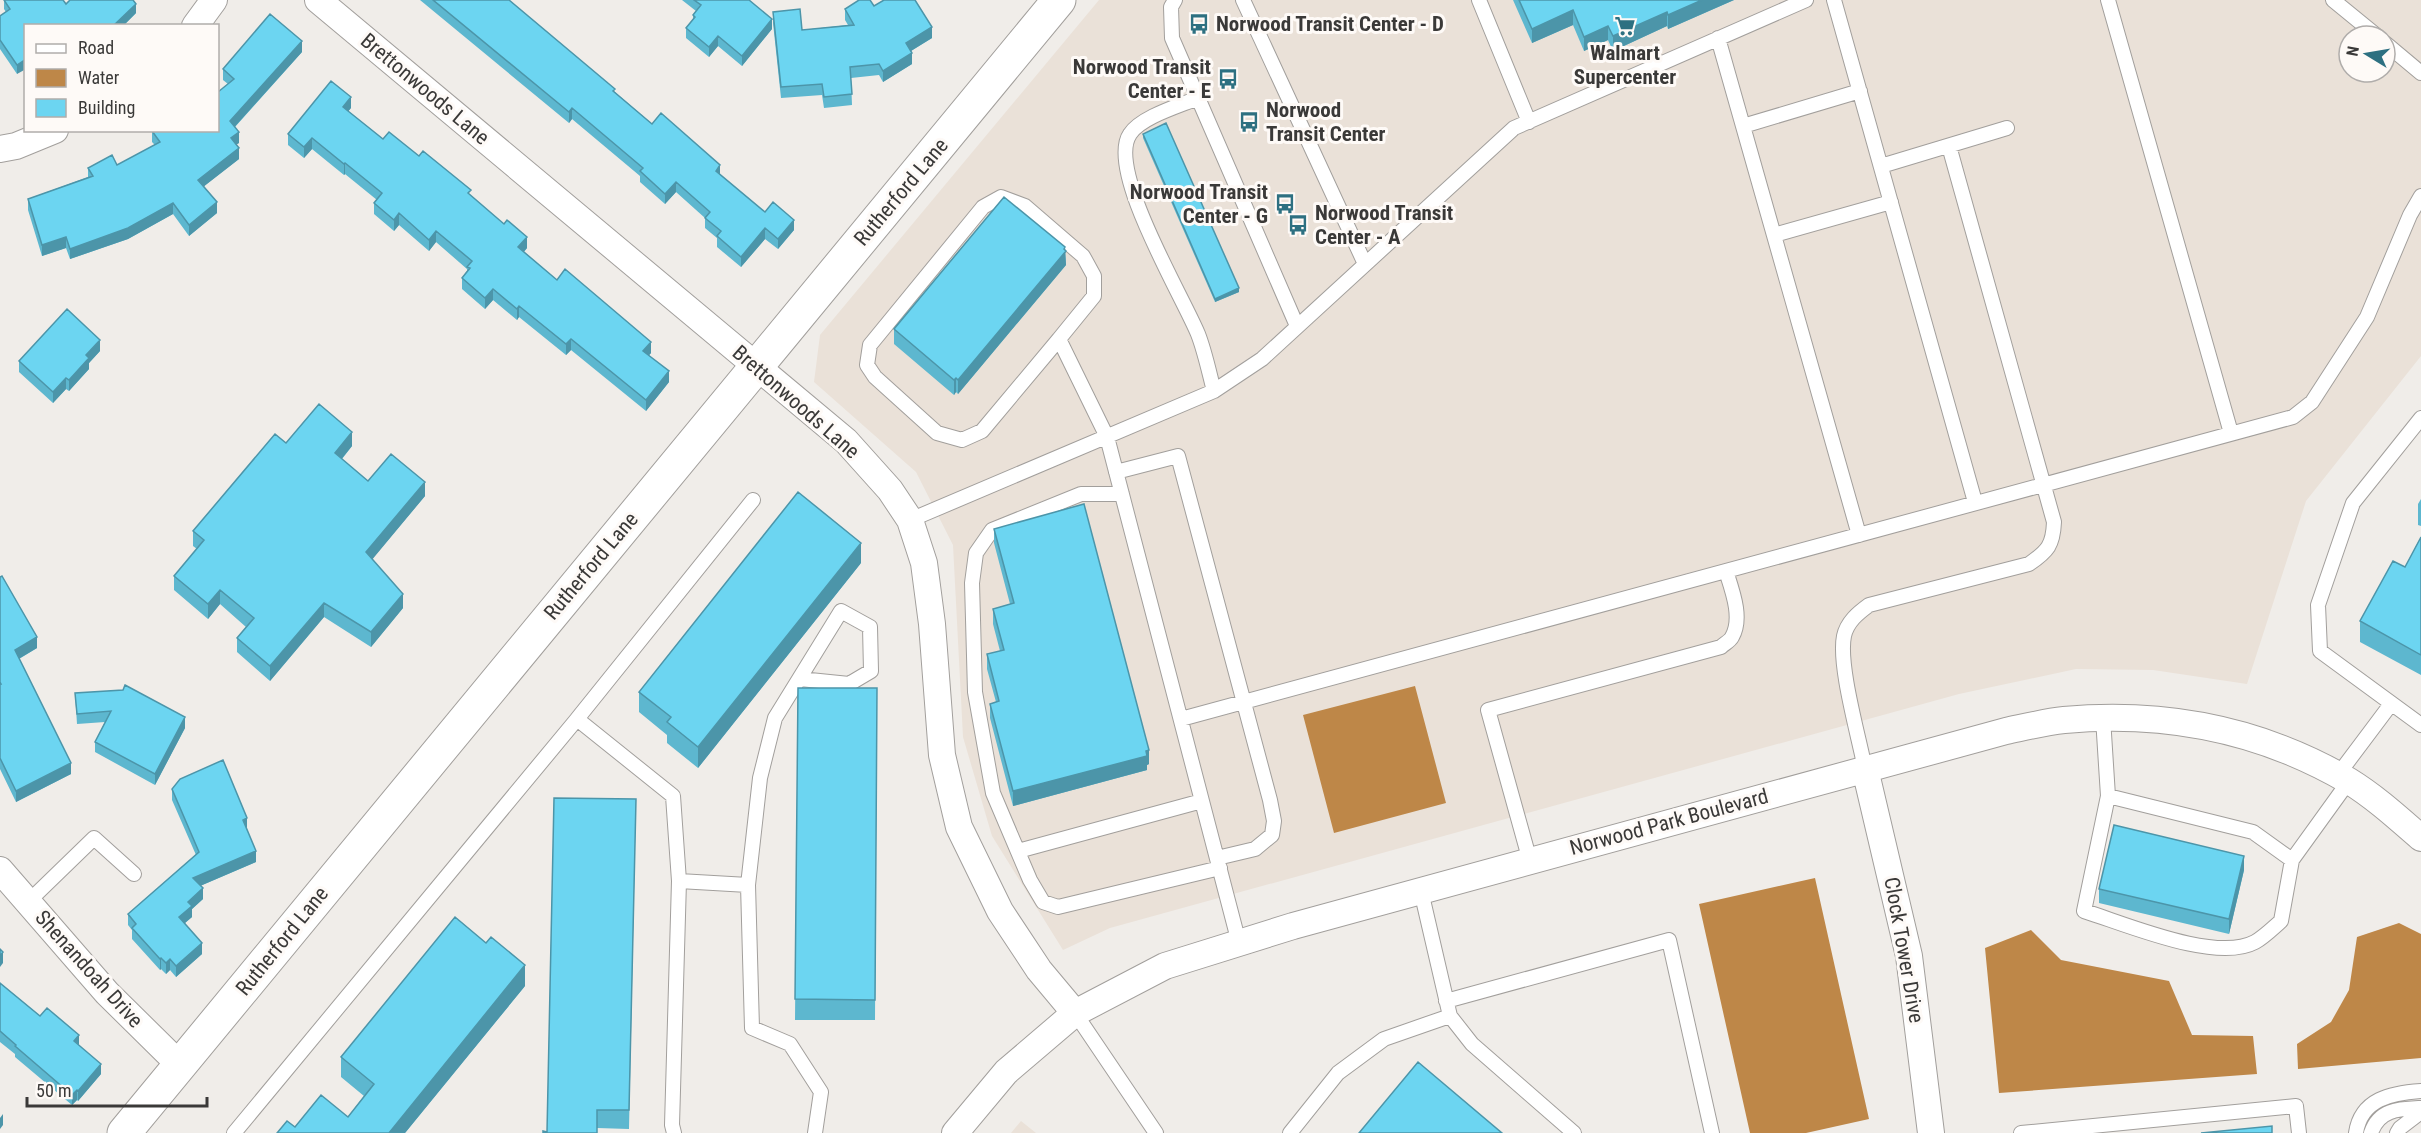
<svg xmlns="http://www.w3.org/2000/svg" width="2421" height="1133" font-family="'Roboto Condensed',sans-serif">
<rect width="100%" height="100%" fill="#f0ede9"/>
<path fill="#eae1d8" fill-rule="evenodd" d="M1099,0H2421V356L2306,501L2247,684L2153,670L2076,669L1959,694L1110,928L1063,950L992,836L963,737L953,545L916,472L814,382L820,335ZM2349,36H2385V72H2349Z
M1021,1121L1036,1133H1011Z"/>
<path fill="#be8748" d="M1415,686L1446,803L1334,833L1303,715Z
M1815,878L1869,1119L1806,1133H1750L1699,904Z
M2399,923L2421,934V1058L2298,1069L2297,1044L2331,1022L2349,990L2357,937Z
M2031,930L2061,960L2169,981L2192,1035L2253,1036L2257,1074L1999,1093L1985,948Z"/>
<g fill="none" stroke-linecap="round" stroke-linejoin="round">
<g stroke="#a29f9c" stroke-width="16">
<path id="lane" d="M1175,0L1171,7L1172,38L1297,326
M1243,0L1365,264
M1479,0L1529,122
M1834,0L1975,502
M2108,0L2231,433
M2333,0L2377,36
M1718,38L1859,535
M2385,43L2421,73
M1198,98C1179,106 1141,117 1130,134C1106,169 1182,295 1198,334C1205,352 1209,372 1214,391
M1743,126L1860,91
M1881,166L2007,128
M1774,235L1891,202
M1059,339L1094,296V276L1083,256L1025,206L1001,197L983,207L870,345L867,365L875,377L937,433L962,440L982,431L1059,339L1107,437L1239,943
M2421,418L2353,503L2318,605L2320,651L2421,725
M1116,472L1178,456L1270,800L1274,821L1272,835L1255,849L1217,858
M1122,494H1081L992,530L976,553L972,583L975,692L993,793L1030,880L1043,902L1058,907L1220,868
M910,520L1214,391L1262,359L1514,128L1806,0
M2103,718L2108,796
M1181,719L2293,417L2312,402L2367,317L2410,215L2421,196
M1865,769C1859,737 1838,665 1844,636C1847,622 1858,613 1869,605L2029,564C2048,551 2053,545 2054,522L1949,146
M2337,776L2391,704
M1018,851L1202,801
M2292,860L2253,832L2108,796L2084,911C2126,924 2216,963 2255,942C2264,937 2273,928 2281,921L2292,860L2349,781
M1530,861L1488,710L1721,647C1724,644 1730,641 1732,637C1743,618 1732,590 1726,571
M679,881L748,885L752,1028L790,1044L821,1092L815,1133
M748,885L760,778L775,718L841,611L870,627L871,671L849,684L800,679
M1421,891L1450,1016L1472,1044L1574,1133
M28,902L94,838L134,874
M1446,1001L1669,940L1712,1133
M1075,1013L1156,1133
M234,1133L577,719
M674,1133L672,1125L679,881L673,796L577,719L753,500
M1290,1133L1338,1073L1384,1039L1450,1016
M2021,1133L2296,1106L2299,1133
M2356,1133C2361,1099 2391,1093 2421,1091
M2371,1133C2379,1109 2399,1109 2421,1108
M2397,1133L2400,1128L2421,1112"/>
</g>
<g stroke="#a29f9c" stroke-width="28">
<path id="street" d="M318,0L846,441L890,490L910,520L924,563L932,624L942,755L959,827L1000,911L1039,970L1075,1013
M195,26L214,0
M0,149L16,146L55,130
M1865,769L1909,956L1931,1133
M0,870L107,993L180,1065
M955,1133L1006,1072L1075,1013L1165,966L1293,926L2006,731C2025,727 2045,722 2064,720C2165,711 2262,730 2349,781C2375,797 2398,818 2421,838"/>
</g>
<g stroke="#a29f9c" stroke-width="35">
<path id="secondary" d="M124,1133L1059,0"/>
</g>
<use href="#lane" stroke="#fff" stroke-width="14"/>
<use href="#street" stroke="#fff" stroke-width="26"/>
<use href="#secondary" stroke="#fff" stroke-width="33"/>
</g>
<path fill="#5db7cf" d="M4,0L66,4L70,0H134V1L136,13L123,26H26L17,74L0,49V16L6,12L4,9Z
M420,0H509L652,124L720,175L765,212L794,230L778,249L765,239L741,267L717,247V238L705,228V218L676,192L665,204L640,182V176L572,119L569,123Z
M682,0H749L772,29L742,66L718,46L709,57L686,38V28L693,20V15L696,11Z
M1513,0H1734L1668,29L1667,26L1613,51L1608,40L1584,51L1573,25L1532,43Z
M874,6L932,38L911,51L912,64L883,82L879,75L851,78L852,105L824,108L822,95L781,98L773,23V12L802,30L848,25L845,20V9Z
M302,52L235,127L239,143L236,144L239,159L204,186L217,213L189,236L173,214L128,239L70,259L66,248L42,256L28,210V199L88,177V168L117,165L155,145L152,142V131L218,130L228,84L223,80V69Z
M351,108L348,111L383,139L419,156L471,196L527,248L524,252L557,280L651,353L649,355L669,382L646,411L571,350L566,355L519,317L517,320L493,300L485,309L462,289V278L467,271V269L436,242L429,251L399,225L394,231L374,214V203L377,200L345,174L344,175L312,149L304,158L288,145V134Z
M1143,134L1239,292L1215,302L1143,138Z
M1065,250L1066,265L958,394L956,392L954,395L894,344V329Z
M100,351L89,363V369L69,391L66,389L53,403L19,372V361Z
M286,443L352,446L342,459L368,481L425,496L372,559L403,608L371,647L324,617L270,681L237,652V638L246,627L220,604L208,619L174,590V576L197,549L193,546V531Z
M2421,499V526L2418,525V504Z
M994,529L1149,764L1147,765V770L1013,806L990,718V704L996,702L987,669V654L1000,651L993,624V609L1010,604L994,543Z
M2421,537V675L2360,642V621L2405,567Z
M861,563L698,768L667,743V735L639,712V692Z
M0,577L37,648L19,659L71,774L16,802L0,769Z
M798,688H877L875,1020H795Z
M75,693L185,728L155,785L95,752V742L105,722L77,724Z
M172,789L247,829L256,862L200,886L203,899L192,909V917L185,923L202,954L176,977L170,970L166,974L161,969L160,970L132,939V930L128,925V914L196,855L172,800Z
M636,799L629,1129L597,1128L547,1132Z
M2244,870L2229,934L2099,903V889Z
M0,983L40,1016L79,1045L101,1074L78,1101L77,1100L72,1105L15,1057V1054L0,1042Z
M525,986L405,1133L295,1127L348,1117L364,1096L341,1077V1057Z"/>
<path fill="#4c95a9" d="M1702,0H1734L1668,29V15Z
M136,4V13L123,26H113Z
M1573,10V25L1532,43V29Z
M1667,12V26L1613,51V36Z
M772,19V29L742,66V56Z
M1608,26V40L1584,51V37Z
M932,27V38L906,54V43Z
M718,36V46L709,57V47Z
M302,41V52L230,132V121Z
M912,53V64L883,82V71Z
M26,59V69L17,74V65Z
M351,97V108L343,118V107Z
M572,108V119L569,123V112Z
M239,132V143L231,148V138Z
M312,138V149L304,158V147Z
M239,148V159L198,191V180Z
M345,163V174L344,175V164Z
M720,165V176L716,171Z
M676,182V192L665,204V194Z
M217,202V213L189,236V225Z
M173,203V214L128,239L70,259V249Z
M399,213V225L394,231V220Z
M794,220V230L778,249V239Z
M765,228V239L741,267V257Z
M436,231V242L429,251V240Z
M66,237V248L42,256V245Z
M527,237V248L518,258V247Z
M1065,247L1066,265L958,394V380Z
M1239,288V292L1215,302V299Z
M493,289V300L485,309V298Z
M519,306V317L517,320V309Z
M571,339V350L566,355V344Z
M100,340V351L89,363V369L69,391V380L86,355Z
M651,342V353L643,362V351Z
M669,371V382L646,411V400Z
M66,378V389L53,403V392Z
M956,378V392L954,395V380Z
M352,432V446L335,467V453Z
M425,482V496L366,567V552Z
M861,543V563L698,768V747Z
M220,590V604L208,619V604Z
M403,594V608L371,647V632Z
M324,603V617L270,681V666Z
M37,637V648L15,661V650Z
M185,717V728L155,785V774Z
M1149,750V764L1147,765V770L1013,806V791Z
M71,763V774L16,802V791Z
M247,818V829L243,820Z
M256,851V862L193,889V878Z
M2244,856V870L2229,934V919Z
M203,888V899L192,909V917L179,928V917L188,902Z
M202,943V954L176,977V966Z
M3,952V963L0,967V956Z
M161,958V969L160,970V959Z
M170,959V970L166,974V963Z
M525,965V986L405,1133H389Z
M79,1035V1045L74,1041Z
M101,1064V1074L78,1101V1091Z
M77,1090V1100L72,1105V1095Z
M3,1114V1125L0,1129V1118Z"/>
<path fill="#6cd5f1" stroke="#4c95a9" stroke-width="1.5" d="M4,0H63L66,4L70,0H133L136,4L113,26H26V59L17,65L0,40V16L10,9Z
M433,0H509L615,89L613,91L652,124L661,113L720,165L716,171L765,212L773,202L794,220L778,239L765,228L741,257L717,236L721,231L705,218L710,212L676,182L665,194L640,171L643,168L572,108L569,112Z
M694,0H749L772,19L742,56L718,36L709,47L686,28L695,17L693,15L701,5Z
M859,0H870L874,6L884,0H915L932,27L906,43L912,53L883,71L879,64L850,67L852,94L824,97L822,84L781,87L773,12L800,9L802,30L854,25L845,9Z
M1519,0H1702L1668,15L1667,12L1613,36L1608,26L1584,37L1573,10L1532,29Z
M270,14L302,41L230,121L239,132L231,138L239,148L198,180L217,202L189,225L173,203L128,228L70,249L66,237L42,245L28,199L93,176L88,168L112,155L117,165L160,142L152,131L153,130H218V92L234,79L223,69Z
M331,81L351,97L343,107L383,139L389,132L419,156L423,151L471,190L468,193L504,224L507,220L527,237L518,247L557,280L565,269L651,342L643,351L669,371L646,400L571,339L566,344L519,306L517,309L493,289L485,298L462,278L470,268L467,267L472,261L436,231L429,240L399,213L394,220L374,203L382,193L345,163L344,164L312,138L304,147L288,134Z
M1166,123L1239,288L1215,299L1143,134Z
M1004,197L1065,247L1064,249L1066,251L958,380L956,378L954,380L894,329Z
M67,309L100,340L86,355L89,358L69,380L66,378L53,392L19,361Z
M319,404L352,432L335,453L368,481L391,454L425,482L366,552L403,594L371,632L324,603L270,666L237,638L254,618L220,590L208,604L174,576L204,540L193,531L275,434L286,443Z
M798,492L861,543L698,747L667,722L671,717L639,692Z
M1084,504L1149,750L1146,751L1147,756L1013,791L990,704L999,701L987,654L1004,650L993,609L1014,603L994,529Z
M2421,537V655L2360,621L2393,561L2405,567Z
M2,576L37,637L15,650L71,763L16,791L0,758V684H1L0,682V577Z
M125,685L185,717L155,774L95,742L111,711L77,714L75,693L123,690Z
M798,688H877L875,1000L795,999Z
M223,760L247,818L243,820L256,851L193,878L203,888L188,902L192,906L179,917L202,943L176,966L170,959L166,963L161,958L160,959L132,928L136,924L128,914L199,852L172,789L180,779Z
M554,798L636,799L629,1110H597V1133H543V1131L547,1132Z
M2114,825L2244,856L2229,919L2099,889Z
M455,917L486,943L491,937L525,965L389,1133H277L287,1121L295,1127L321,1095L348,1117L374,1084L341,1057Z
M0,949L3,952L0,956Z
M0,983L40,1016L47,1008L79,1035L74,1041L101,1064L78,1091L77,1090L72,1095L15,1046L16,1045L0,1031Z
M1418,1062L1502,1133H1359Z
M2272,1126V1133H2201Z"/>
<defs>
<g id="bus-bare" transform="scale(1.62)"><path d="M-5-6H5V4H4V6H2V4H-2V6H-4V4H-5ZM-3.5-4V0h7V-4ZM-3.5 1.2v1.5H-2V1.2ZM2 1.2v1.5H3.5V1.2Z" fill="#2d7081" stroke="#fefaf7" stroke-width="2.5" paint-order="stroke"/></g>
<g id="supermarket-bare" transform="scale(1.62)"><path d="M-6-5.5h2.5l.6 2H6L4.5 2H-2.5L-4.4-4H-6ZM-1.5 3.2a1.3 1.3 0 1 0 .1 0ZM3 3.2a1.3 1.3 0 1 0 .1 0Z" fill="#2d7081" stroke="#fefaf7" stroke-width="2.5" paint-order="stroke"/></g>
</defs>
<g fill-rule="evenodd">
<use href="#bus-bare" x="1199" y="24"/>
<use href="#supermarket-bare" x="1625" y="26"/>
<use href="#bus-bare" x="1228" y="79"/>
<use href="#bus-bare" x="1249" y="122"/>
<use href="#bus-bare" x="1285" y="204"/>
<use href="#bus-bare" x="1298" y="225"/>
</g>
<g text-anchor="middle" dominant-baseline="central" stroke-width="6" stroke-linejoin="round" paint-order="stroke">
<g font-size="21" font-weight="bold" fill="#3a3938" stroke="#fefaf7" text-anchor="start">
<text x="1216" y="24">Norwood Transit Center - D</text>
<text x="1625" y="53" text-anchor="middle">Walmart<tspan x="1625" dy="24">Supercenter</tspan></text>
<text x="1211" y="67" text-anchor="end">Norwood Transit<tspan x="1211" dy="24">Center - E</tspan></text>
<text x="1266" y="110">Norwood<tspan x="1266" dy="24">Transit Center</tspan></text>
<text x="1268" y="192" text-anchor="end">Norwood Transit<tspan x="1268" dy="24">Center - G</tspan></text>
<text x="1315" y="213">Norwood Transit<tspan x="1315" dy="24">Center - A</tspan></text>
</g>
<g font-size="21" fill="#3a3938" stroke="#fefaf7">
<text transform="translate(425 89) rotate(40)">Brettonwoods Lane</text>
<text transform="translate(901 192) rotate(-50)">Rutherford Lane</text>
<text transform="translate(796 402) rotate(41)">Brettonwoods Lane</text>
<text transform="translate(591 566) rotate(-50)">Rutherford Lane</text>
<text transform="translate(1669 822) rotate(-15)">Norwood Park Boulevard</text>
<text transform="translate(282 941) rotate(-51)">Rutherford Lane</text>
<text transform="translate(1904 950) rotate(80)">Clock Tower Drive</text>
<text transform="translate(89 969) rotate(48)">Shenandoah Drive</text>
</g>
</g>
<rect x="24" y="24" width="195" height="108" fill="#fefaf7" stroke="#b0adab" stroke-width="1.5"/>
<rect x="36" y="44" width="30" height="9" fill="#ffffff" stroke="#b0adab" stroke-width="1.5"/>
<text x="78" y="54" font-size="18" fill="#3a3938">Road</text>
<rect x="36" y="69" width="30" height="18" fill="#be8748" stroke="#b0adab" stroke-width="1.5"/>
<text x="78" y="84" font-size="18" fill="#3a3938">Water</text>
<rect x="36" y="99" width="30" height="18" fill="#6cd5f1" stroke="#b0adab" stroke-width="1.5"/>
<text x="78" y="114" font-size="18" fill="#3a3938">Building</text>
<g transform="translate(2367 54) rotate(281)"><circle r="28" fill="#fefaf7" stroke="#b0adab" stroke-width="1.5"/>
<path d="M0-4.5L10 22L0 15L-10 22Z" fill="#2d7081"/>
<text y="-9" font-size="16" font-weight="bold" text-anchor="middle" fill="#3a3938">N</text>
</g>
<path d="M27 1097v9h180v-9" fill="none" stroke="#3a3938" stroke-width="3"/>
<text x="36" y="1097" font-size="18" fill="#3a3938" stroke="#fefaf7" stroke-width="4.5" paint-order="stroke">50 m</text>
</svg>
